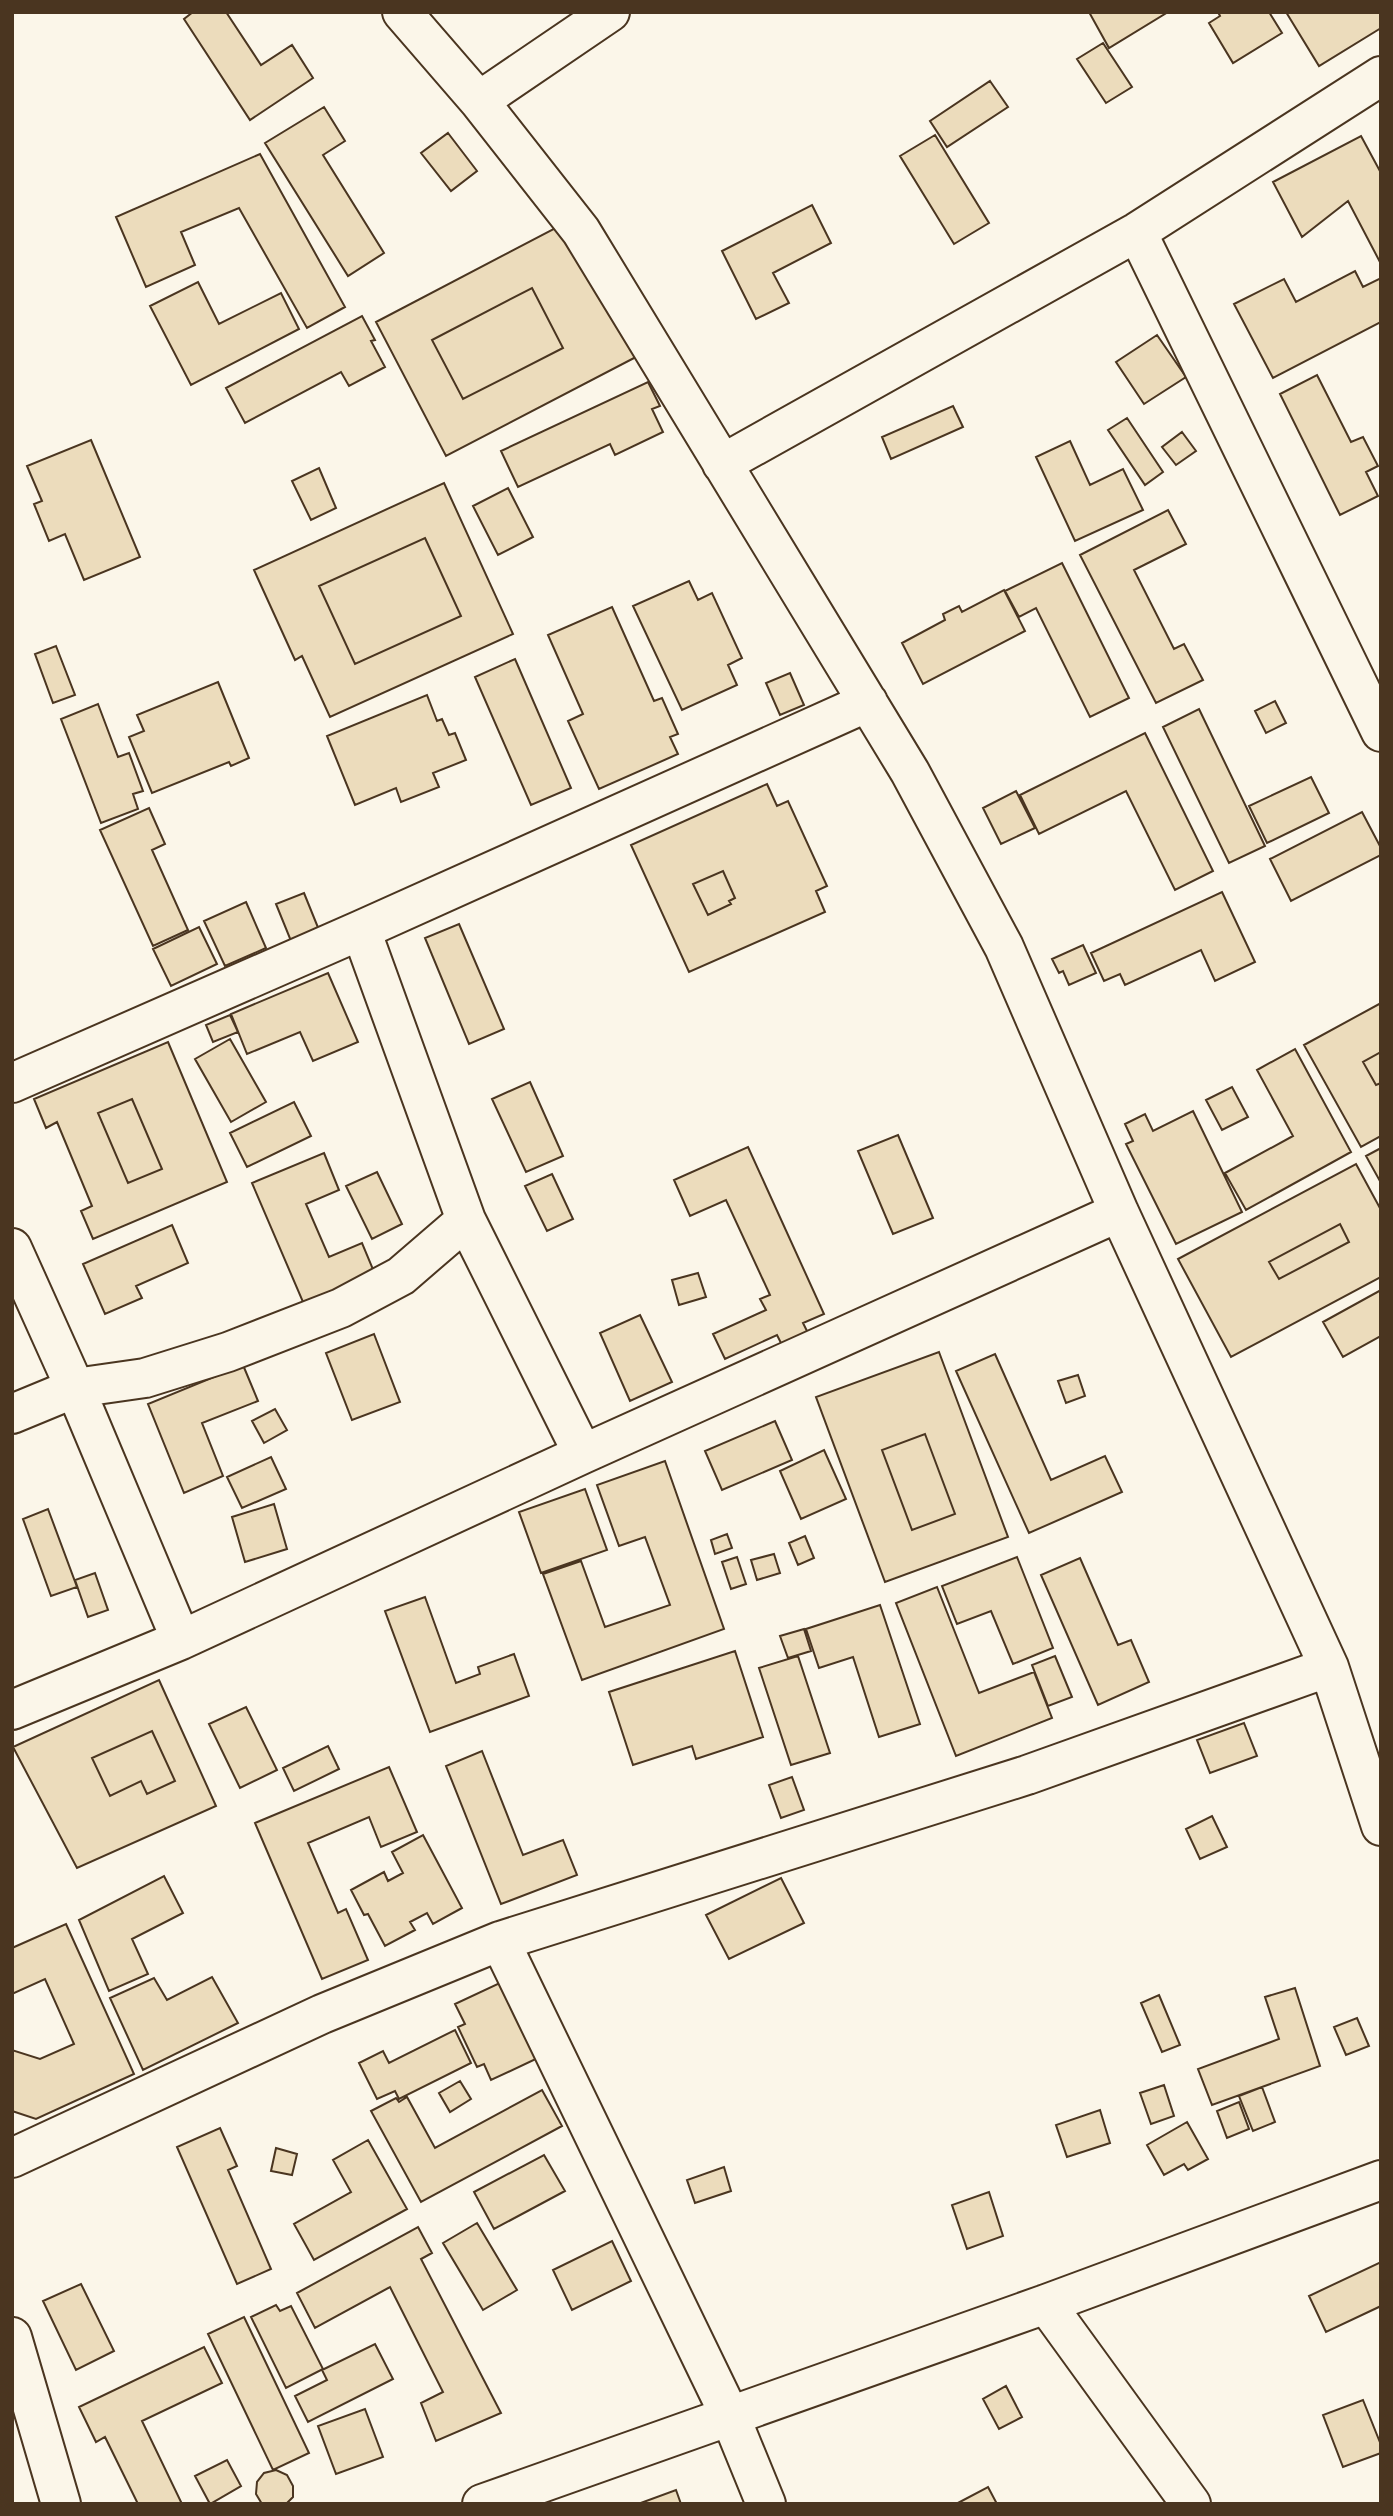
<svg xmlns="http://www.w3.org/2000/svg" width="1393" height="2516" font-family="'Playfair Display',serif">
<rect width="100%" height="100%" fill="#fbf6e9"/>
<path fill="#ecdcbc" stroke="#4a3520" stroke-width="2" fill-rule="evenodd" d="M193,12H226L261,65L292,45L313,78L250,120L184,19Z
M1089,12H1168L1109,48Z
M1218,12H1269L1282,33L1233,63L1209,23L1220,16Z
M1286,12H1381V28L1319,66Z
M1103,43L1132,87L1106,103L1077,59Z
M990,81L1008,107L947,147L930,121Z
M324,107L345,141L323,155L384,253L348,276L265,143Z
M448,133L477,171L451,191L421,153Z
M935,135L989,223L954,244L900,156Z
M1361,136L1381,173V264L1348,201L1302,237L1273,182Z
M260,154L345,307L307,328L239,208L181,232L195,265L146,287L116,217Z
M812,205L831,243L773,273L789,303L756,319L722,251Z
M565,223L636,357L446,456L376,322ZM532,288L563,348L463,399L432,340Z
M1355,271L1363,287L1381,278V322L1273,378L1234,304L1284,279L1296,302Z
M198,282L219,324L281,293L299,329L191,385L150,306Z
M532,288L563,348L463,399L432,340Z
M362,316L375,340L371,341L385,367L349,386L341,372L245,423L226,388Z
M1157,335L1186,377L1144,404L1116,362Z
M1317,375L1351,442L1363,437L1378,466L1366,472L1378,496L1340,515L1280,394Z
M648,382L660,406L652,409L663,432L615,455L610,444L518,487L501,451Z
M953,406L963,427L891,459L882,437Z
M1127,418L1163,472L1145,485L1108,430Z
M1182,432L1196,451L1176,465L1162,447Z
M91,440L140,557L84,580L65,534L49,541L34,504L42,501L27,466Z
M1070,441L1090,485L1123,469L1143,510L1075,541L1036,457Z
M319,468L336,508L311,520L292,481Z
M444,483L513,634L330,717L302,656L295,660L254,570ZM425,538L461,616L355,664L319,586Z
M508,488L533,537L498,555L473,506Z
M1168,510L1186,544L1134,570L1174,649L1184,644L1203,680L1156,703L1080,555Z
M425,538L461,616L355,664L319,586Z
M1062,563L1129,698L1090,717L1036,608L1019,617L1005,591Z
M689,581L698,600L712,593L742,658L728,665L737,685L682,710L633,606Z
M1004,590L1025,631L923,684L902,643L945,620L943,614L959,606L962,612Z
M612,607L654,701L662,698L678,734L670,737L678,754L599,789L568,721L583,714L548,635Z
M56,646L75,695L53,703L35,654Z
M515,659L571,788L531,805L475,677Z
M790,673L804,705L780,715L766,683Z
M218,682L249,758L231,766L229,762L152,793L129,737L144,731L137,715Z
M427,695L437,721L442,719L449,735L455,733L466,760L433,773L439,787L401,802L396,788L355,805L327,736Z
M1275,701L1286,723L1266,733L1255,711Z
M98,704L118,757L129,753L143,791L133,794L138,809L101,823L61,719Z
M1199,709L1265,846L1229,863L1163,727Z
M1145,733L1213,871L1175,890L1126,791L1039,834L1020,795Z
M1311,777L1329,813L1267,843L1249,806Z
M767,784L777,806L788,801L827,886L816,891L825,912L689,972L631,845ZM723,871L735,898L729,901L731,904L708,915L693,884Z
M1016,791L1035,828L1001,844L983,808Z
M149,808L165,844L152,850L188,930L153,946L100,830Z
M1362,812L1381,848V855L1291,901L1270,859Z
M723,871L735,898L729,901L731,904L708,915L693,884Z
M1222,892L1255,962L1215,981L1201,950L1125,985L1120,974L1104,981L1091,953Z
M304,893L319,930L291,941L276,904Z
M246,902L266,948L225,966L204,921Z
M459,924L504,1029L469,1044L425,938Z
M199,927L217,964L171,986L153,949Z
M1083,945L1096,973L1069,985L1063,971L1059,973L1052,959Z
M328,973L358,1042L313,1061L300,1032L247,1054L231,1014Z
M1381,1003V1052L1363,1062L1376,1085L1381,1083V1136L1361,1147L1304,1045Z
M230,1015L238,1032L213,1042L206,1025Z
M230,1039L266,1102L231,1122L195,1059Z
M168,1042L227,1182L93,1239L81,1211L92,1206L57,1122L46,1128L34,1099ZM132,1099L162,1169L128,1183L98,1113Z
M1295,1049L1351,1152L1246,1210L1225,1173L1293,1136L1257,1070Z
M1381,1052V1083L1376,1085L1363,1062Z
M530,1082L563,1156L526,1172L492,1099Z
M1232,1087L1248,1117L1222,1130L1206,1100Z
M132,1099L162,1169L128,1183L98,1113Z
M294,1102L311,1136L247,1167L230,1133Z
M1193,1111L1242,1212L1176,1244L1126,1144L1133,1141L1125,1124L1145,1114L1153,1131Z
M898,1135L933,1218L893,1234L858,1151Z
M748,1147L824,1314L803,1323L809,1335L783,1347L777,1335L725,1359L713,1334L766,1310L760,1299L770,1295L726,1200L690,1216L674,1180Z
M1381,1148V1183L1366,1156Z
M324,1153L339,1190L306,1204L329,1257L362,1243L377,1279L306,1309L252,1183Z
M1356,1164L1381,1210V1277L1231,1357L1178,1259ZM1340,1224L1349,1242L1279,1279L1269,1262Z
M377,1172L402,1224L372,1239L346,1186Z
M552,1174L573,1219L547,1231L525,1186Z
M1340,1224L1349,1242L1279,1279L1269,1262Z
M172,1225L188,1263L136,1286L142,1298L105,1314L83,1264Z
M698,1273L706,1297L679,1305L672,1280Z
M1381,1290V1336L1343,1357L1323,1322Z
M640,1315L672,1382L630,1401L600,1333Z
M374,1334L400,1402L352,1420L326,1353Z
M939,1352L1008,1537L885,1582L816,1397ZM925,1434L955,1514L912,1530L882,1450Z
M995,1354L1051,1480L1105,1456L1122,1492L1029,1533L956,1371Z
M243,1365L258,1401L202,1423L223,1476L184,1493L148,1404Z
M1078,1375L1085,1396L1066,1403L1058,1381Z
M275,1409L287,1430L264,1443L252,1421Z
M775,1421L792,1460L722,1490L705,1451Z
M925,1434L955,1514L912,1530L882,1450Z
M824,1450L846,1499L801,1519L780,1471Z
M271,1457L286,1489L242,1508L227,1477Z
M665,1461L724,1629L582,1680L543,1574L581,1561L605,1627L670,1605L645,1537L619,1546L597,1485Z
M585,1489L607,1550L541,1573L519,1512Z
M274,1504L287,1549L245,1562L232,1517Z
M48,1509L77,1587L51,1596L23,1519Z
M727,1534L732,1548L715,1554L711,1540Z
M805,1536L814,1558L798,1565L789,1543Z
M774,1554L780,1573L757,1580L751,1560Z
M737,1557L746,1584L731,1589L722,1562Z
M1017,1557L1053,1648L1013,1664L991,1611L957,1624L942,1586Z
M1080,1558L1118,1645L1131,1640L1149,1682L1098,1705L1041,1575Z
M95,1573L108,1610L88,1617L75,1580Z
M937,1587L979,1693L1034,1672L1052,1718L956,1756L896,1603Z
M425,1597L456,1683L480,1674L478,1667L514,1654L529,1696L430,1732L385,1611Z
M880,1605L920,1724L879,1737L853,1657L819,1668L806,1629Z
M804,1629L811,1651L788,1658L780,1636Z
M735,1651L763,1737L696,1759L692,1746L633,1765L609,1692Z
M798,1656L830,1753L791,1765L759,1668Z
M1055,1656L1072,1697L1048,1706L1032,1665Z
M159,1680L216,1806L77,1868L13,1747ZM152,1731L175,1781L147,1794L141,1781L110,1796L92,1758Z
M246,1707L277,1770L240,1788L209,1724Z
M1244,1723L1257,1756L1210,1773L1197,1740Z
M152,1731L175,1781L147,1794L141,1781L110,1796L92,1758Z
M328,1746L339,1769L294,1791L283,1768Z
M482,1751L523,1855L563,1840L577,1875L501,1904L446,1766Z
M389,1767L417,1832L381,1847L369,1817L308,1843L338,1913L346,1909L368,1960L322,1979L255,1823Z
M792,1777L804,1810L781,1818L769,1785Z
M1212,1816L1227,1847L1200,1859L1186,1829Z
M423,1835L462,1908L433,1924L427,1913L410,1922L415,1930L385,1946L368,1914L364,1915L351,1890L384,1872L388,1881L403,1873L392,1852Z
M164,1876L183,1913L132,1939L148,1974L109,1991L79,1920Z
M781,1878L804,1923L729,1959L706,1915Z
M66,1924L134,2074L36,2119L12,2111V2050L40,2059L74,2044L45,1979L12,1994V1948Z
M212,1977L238,2023L143,2070L110,1998L154,1978L167,2000Z
M504,1981L540,2057L491,2080L484,2064L477,2067L458,2027L465,2024L455,2004Z
M1295,1988L1320,2066L1212,2105L1198,2069L1279,2039L1265,1997Z
M1159,1995L1180,2045L1162,2052L1141,2003Z
M1357,2018L1369,2046L1346,2055L1334,2027Z
M455,2030L471,2063L399,2099L395,2091L377,2099L359,2063L383,2051L389,2063Z
M460,2081L471,2099L450,2112L439,2093Z
M1164,2085L1174,2116L1151,2124L1140,2093Z
M1262,2087L1275,2122L1253,2131L1239,2096Z
M542,2090L562,2126L421,2202L371,2111L396,2098L399,2102L407,2097L435,2148Z
M1239,2102L1249,2129L1227,2138L1217,2111Z
M1100,2110L1110,2143L1067,2157L1056,2125Z
M1187,2122L1208,2159L1188,2170L1184,2164L1164,2175L1147,2145Z
M220,2128L237,2166L228,2170L271,2269L237,2284L177,2147Z
M368,2140L407,2209L314,2260L294,2224L351,2192L333,2160Z
M276,2148L297,2154L292,2175L271,2171Z
M544,2155L565,2191L494,2229L474,2192Z
M724,2167L731,2191L695,2203L687,2180Z
M989,2192L1003,2236L967,2249L952,2205Z
M477,2223L517,2290L483,2310L443,2243Z
M418,2227L432,2253L421,2259L501,2413L436,2441L421,2403L443,2392L390,2287L315,2328L297,2293Z
M612,2241L631,2281L572,2310L553,2270Z
M1381,2262V2306L1326,2332L1309,2296Z
M81,2284L114,2351L76,2370L43,2301Z
M276,2305L280,2311L291,2306L323,2369L286,2388L251,2317Z
M244,2317L309,2453L273,2470L208,2334Z
M375,2344L393,2379L308,2422L295,2396L327,2380L322,2370Z
M204,2347L222,2383L142,2421L182,2504H138L105,2437L96,2442L79,2407Z
M1006,2386L1022,2417L999,2429L983,2399Z
M1363,2400L1381,2445V2453L1343,2467L1323,2415Z
M365,2409L383,2457L336,2474L318,2426Z
M227,2460L241,2486L210,2504L195,2476Z
M276,2470L287,2475L293,2486V2497L286,2504H262L256,2494L257,2482L264,2473Z
M988,2487L997,2504H956Z
M676,2490L681,2504H638Z"/>
<g fill="none" stroke-linecap="round" stroke-linejoin="round">
<g stroke="#4a3520" stroke-width="42">
<path id="minor" d="M402,12L479,101L581,231L910,772L1004,947L1119,1212L1329,1667L1381,1826
M479,101L610,12
M1137,232L1381,732
M722,464L1137,232L1381,76
M361,930L466,1220L583,1454
M12,1083L361,930L868,702
M12,1248L75,1388L181,1640
M12,1414L75,1388L145,1378L228,1352L341,1308L401,1276L466,1220
M12,1710L181,1640L583,1454L1119,1212
M500,1941L730,2416L766,2504
M12,2158L322,2014L500,1941L1027,1775L1329,1667
M1046,2304L1191,2504
M12,2337L61,2504
M482,2504L1046,2304L1381,2180"/>
</g>
<use href="#minor" stroke="#fbf6e9" stroke-width="38"/>
</g>
<rect width="1393" height="2516" fill="none" stroke="#4a3520" stroke-width="28"/>
</svg>
